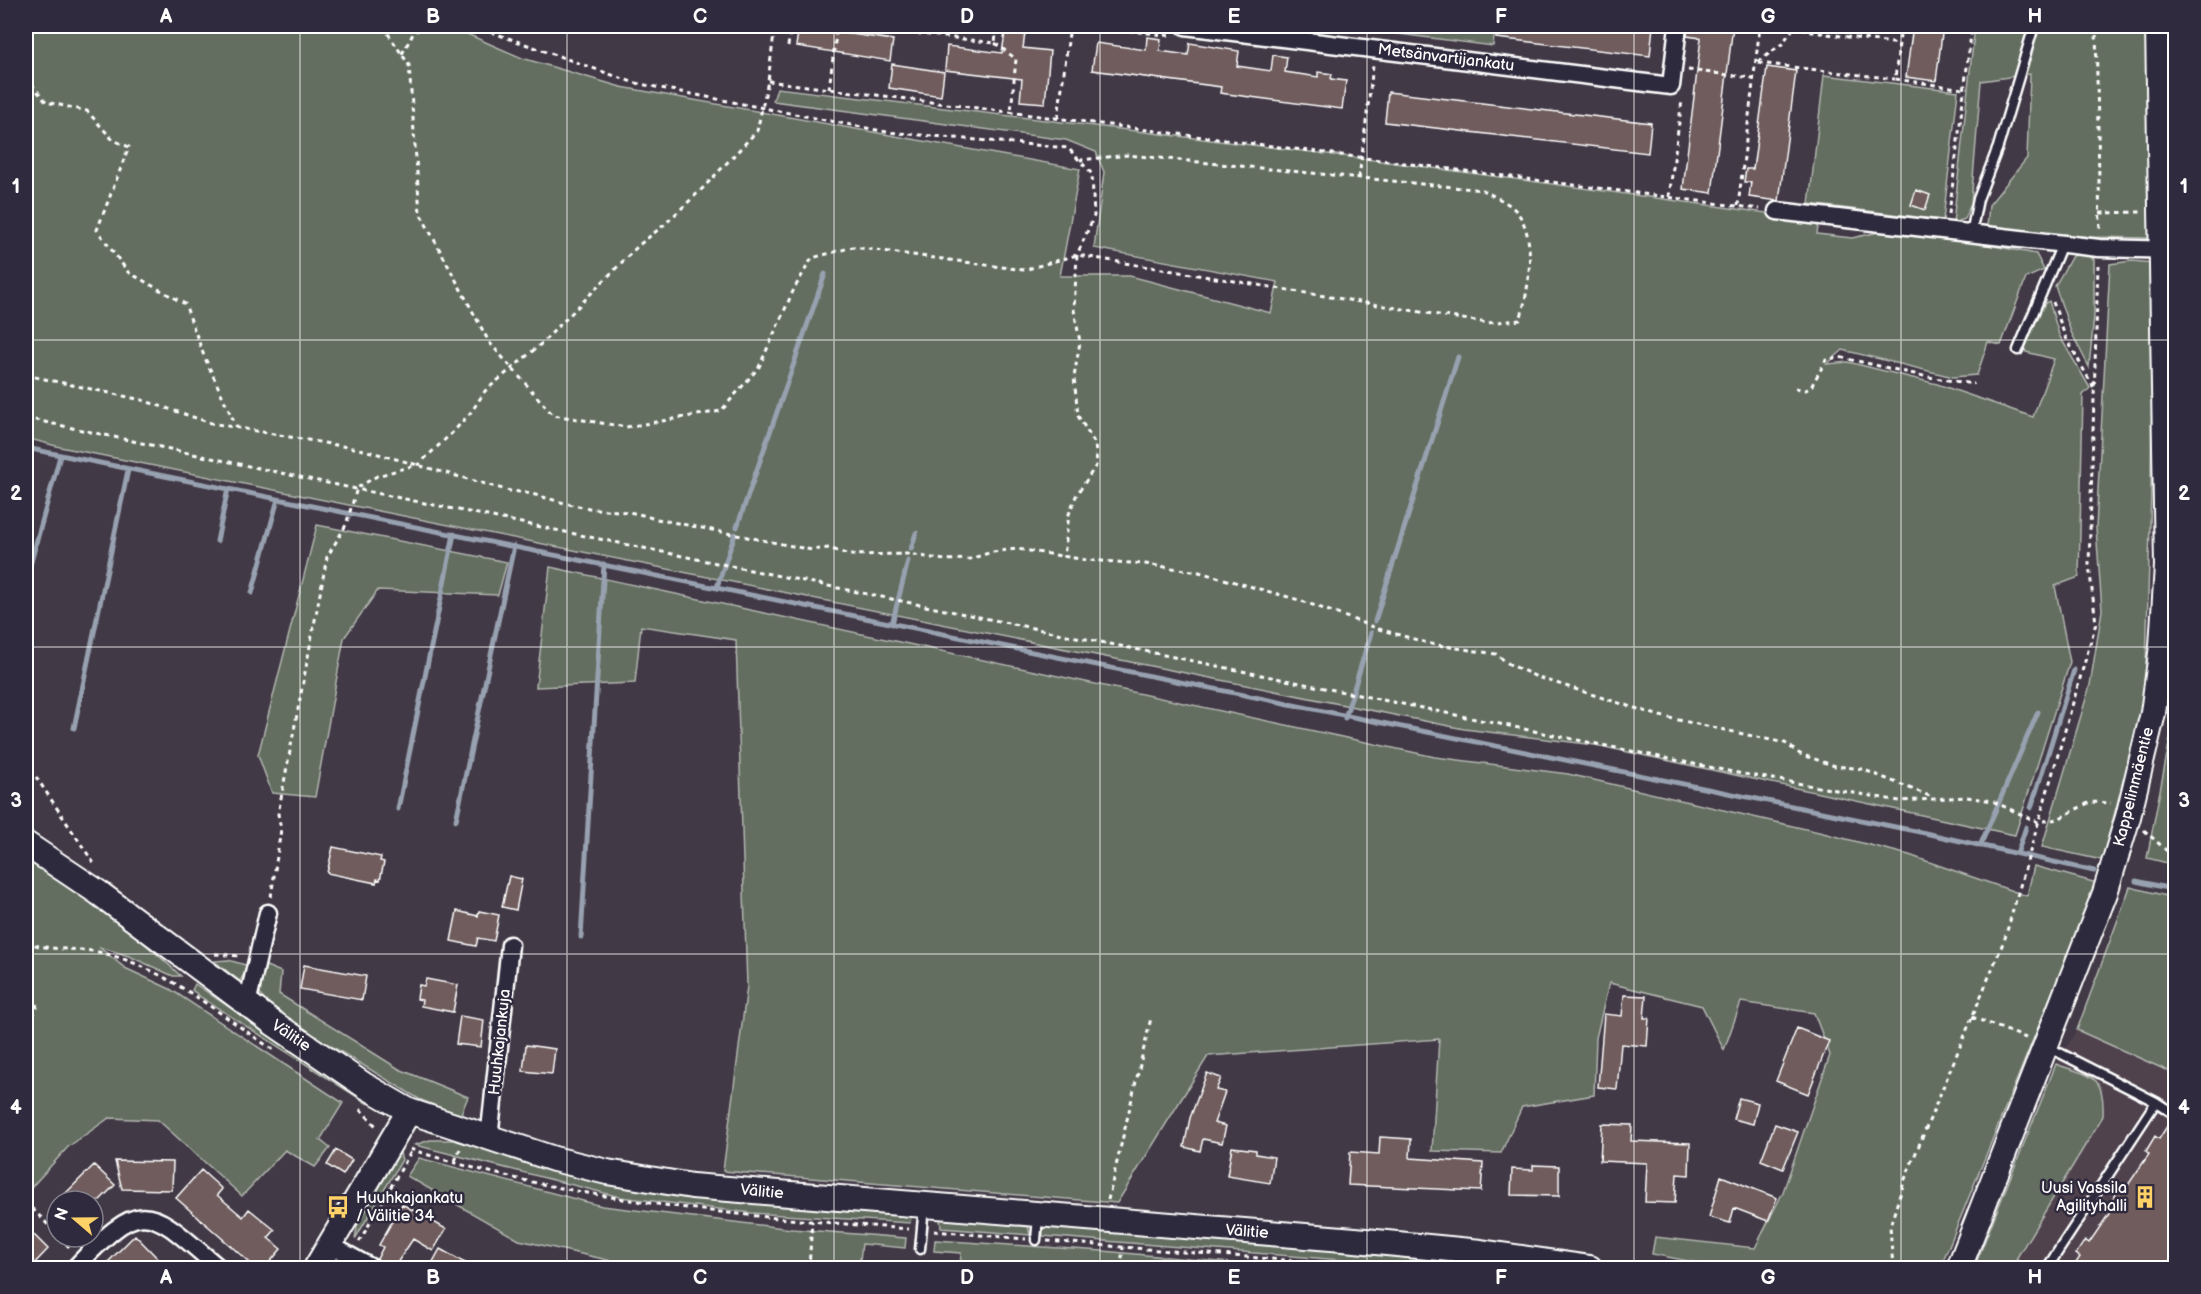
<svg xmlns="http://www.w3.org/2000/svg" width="2201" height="1294" font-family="'Balsamiq Sans',sans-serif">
<rect width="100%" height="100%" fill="#423946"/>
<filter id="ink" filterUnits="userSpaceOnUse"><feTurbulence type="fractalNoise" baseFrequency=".0167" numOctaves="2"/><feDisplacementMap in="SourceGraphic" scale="12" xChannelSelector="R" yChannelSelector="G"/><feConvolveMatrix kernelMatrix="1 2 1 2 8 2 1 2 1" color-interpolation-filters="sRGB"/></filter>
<g filter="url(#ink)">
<path fill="#50434d" d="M2077,1030L2175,1074V1268H2029L2016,1260L2103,1116L2096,1079L2056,1064Z"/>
<path fill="#646e61" stroke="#b2b6b0" stroke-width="1.5" d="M26,26H467L458,30L522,58L621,87L1080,169L1060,276H1130L1271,313L1278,282L1094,248L1104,172L1096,152L1066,140L773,101L777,88L1336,155L1819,220L1817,234L1852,238L1897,228L2036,254L2044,270L2026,278L2001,345L1988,342L1977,375L1953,377L1843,350L1827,364L1848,362L1937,384L2033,417L2054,359L2026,352L2024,347L2045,303L2049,301L2059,335L2090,388L2083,395L2079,577L2055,586L2070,662L2015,835L1595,745L1464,729L60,447L26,438Z
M1384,26H1495L1493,46L1384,32Z
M1975,26H2149L2151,238L2091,237L1987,227L1989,205L2027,158L2030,74L1981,81L1971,203L1965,219L1953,223Z
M2171,26H2176L2175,206L2174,202Z
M1824,75L1958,91L1943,220L1809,204Z
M2086,254L2094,259V316L2089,367L2071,332L2055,286L2072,256Z
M2132,261L2153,263L2151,490L2145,700L2102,860L2042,847L2090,685L2102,610L2096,528L2110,264Z
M317,525L507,562L498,595L378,590L344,638L315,797L272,793L258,755Z
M550,567L1435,757L1568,774L1823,833L1909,855L2027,896L2034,866L2097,883L1940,1268H1724L1652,1254L1655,1237L1755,1248L1783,1192L1830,1055L1814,1013L1741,1002L1724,1050L1702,1006L1609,983L1596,1038L1594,1095L1522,1107L1501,1153L1432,1151L1439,1039L1208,1056L1117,1203L723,1171L747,986L736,640L641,626L635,683L536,687Z
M2175,713L2176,865H2175L2147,858Z
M26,856C82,891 133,931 181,976H173L129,956L99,947L125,968L170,989L343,1103L320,1140L330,1148L315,1167L285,1150L242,1196L158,1120L109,1118L68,1147L26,1193Z
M2130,887L2175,898V1074L2077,1030Z
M228,960L249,966L240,981L214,961Z
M264,965L281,972L279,994L399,1069L468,1097L460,1116L419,1099L270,1009L260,995Z
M195,984L318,1067L367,1097L368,1104L202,998L192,990Z
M2056,1064C2091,1077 2105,1073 2103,1116L2016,1259L2029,1268H1974Z
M430,1140H455L908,1215L911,1217L910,1223L751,1213L620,1197L415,1145Z
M400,1153L402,1160L355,1239L358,1221L393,1159Z
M419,1158L602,1206L792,1229L906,1238L905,1248L862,1244L859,1268H643L519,1240L407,1176Z
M940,1218L1028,1225L1030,1235L941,1228Z
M1047,1225L1279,1244L1531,1268H1441L1043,1236V1229Z
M935,1240L1103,1251L1283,1268H960L961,1253L934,1251Z"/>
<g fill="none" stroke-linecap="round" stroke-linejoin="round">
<path stroke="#97a1b0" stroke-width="5" d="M26,448L1925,833L2094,871
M737,527L825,274
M217,541L228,489
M911,549L916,533
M26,580L60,456
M717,587L735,534
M252,593L278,499
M1375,621L1458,357
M892,624L908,561
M1345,718L1371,633
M74,728L128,470
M2031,808L2074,670
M398,809L454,534
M456,820L514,546
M1980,846L2038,712
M2017,854L2026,827
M2136,881L2176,890
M581,937L604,564"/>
</g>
<path fill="#6f5b5c" stroke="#fff" stroke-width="1.5" d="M799,26H817V29L893,40L890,61L796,46Z
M1006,26H1026L1023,48L1050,51L1045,103L1020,101L1022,79L945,70L947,46L1002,53Z
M1497,26H1653L1650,56L1496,38Z
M1688,26H1733L1712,193L1683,189L1701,38L1687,36Z
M1913,26H1943L1936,81L1906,77Z
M1147,37L1161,39L1160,51L1188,55L1190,43L1239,51L1237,66L1271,71L1273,55L1287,57L1285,72L1318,77V72L1332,74L1331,79L1346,81L1342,109L1220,93L1221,87L1092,70L1096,43L1146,50Z
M892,64L944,72L941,96L889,88Z
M1767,67L1796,71L1779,201L1749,197L1751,182H1744L1746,169H1753Z
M1388,92L1651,123L1648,153L1385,122Z
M1916,190L1930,195L1925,210L1911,205Z
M333,847L381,857L380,861L384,862L380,880L377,879L376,883L327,873Z
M509,876L522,879L516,910L502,907Z
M457,911L478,916L479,911L499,915L494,941L478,938L476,946L451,941Z
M304,965L366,976L362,1000L300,989Z
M426,979L458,985L453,1012L421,1006L422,1000L417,999L419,985L424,986Z
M1624,995L1646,996L1644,1018H1649L1647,1046L1621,1044L1617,1089L1598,1087L1604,1014L1622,1016Z
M460,1016L484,1020L481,1047L456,1044Z
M1797,1028L1829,1041L1808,1094L1776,1081Z
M526,1045L555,1049L552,1074L523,1071Z
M1207,1073L1221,1078L1216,1090L1225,1092L1214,1123L1226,1126L1222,1143L1203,1139L1200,1151L1184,1147L1190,1118Z
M1739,1098L1758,1103L1753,1124L1733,1119Z
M2171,1120L2175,1121V1253L2165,1269H2072L2080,1257L2076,1254L2085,1240L2089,1243L2115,1205L2111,1202L2120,1188L2124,1191L2149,1154L2146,1151L2155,1136L2159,1139Z
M1602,1124L1632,1125L1631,1141L1690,1143L1689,1175L1677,1174L1675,1203L1645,1202L1647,1163L1600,1161Z
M1775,1124L1798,1132L1783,1169L1761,1160Z
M1380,1137L1411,1139L1410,1158L1483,1163L1481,1191L1348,1185L1350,1152L1379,1154Z
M1232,1147L1256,1150V1154L1274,1157L1270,1183L1227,1176Z
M336,1150L352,1160L343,1175L327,1165Z
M115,1161L173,1162L172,1190L122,1189Z
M94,1165L115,1185L99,1201H58Z
M1533,1165L1559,1166V1196L1511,1195L1512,1169L1533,1170Z
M201,1170L222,1189L217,1195L243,1217L249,1209L275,1230L268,1238L281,1249L264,1269H257L176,1198Z
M1721,1176L1777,1198L1768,1221L1734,1208L1730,1223L1709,1217Z
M402,1204L446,1229L433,1251L413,1239L393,1269L377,1259L383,1247L379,1245Z
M26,1227L48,1249L29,1269H26Z
M135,1235L168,1269H101Z
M440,1249L476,1269H429Z"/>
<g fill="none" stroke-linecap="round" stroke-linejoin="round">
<g stroke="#fff" stroke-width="13">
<path id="lane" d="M1971,234L1978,199L1998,147L2034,26
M2018,350L2062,244
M2156,1102L2176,1115
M1036,1240L1038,1217
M920,1249L924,1206
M2047,1268L2156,1102L2048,1047"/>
</g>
<g stroke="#fff" stroke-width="21">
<path id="street" d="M1185,26L1671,86L1678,26
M1777,211L2099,248L2176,250
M247,1004L268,913
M489,1139L510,945
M332,1246L372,1268
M75,1268C144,1194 148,1207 219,1268"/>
</g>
<g stroke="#fff" stroke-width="28">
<path id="secondary" d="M26,844L99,893L273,1023L364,1085L409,1111L554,1159L607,1172L692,1186L1355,1240L1481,1252L1590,1268
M316,1268L409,1111
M1959,1268L2105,893L2128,817L2153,713L2162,646L2167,566L2158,26"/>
</g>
<path stroke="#fff" stroke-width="3" stroke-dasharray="4.5 4.5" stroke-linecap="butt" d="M383,26L409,65L420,213L489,342L553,415L626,427L721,411L759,367L794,289L812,258L853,247L1024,270L1077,255L1487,323L1520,320C1529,291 1539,229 1512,207C1504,200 1492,196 1483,190L1128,155L1080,160
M474,26L635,83L887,132L1068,148L1092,174L1094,216L1077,255L1074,310L1080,342L1074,377L1078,416L1095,444L1097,464L1076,496L1069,514L1064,557
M849,26L881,29L882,26
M1093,26L1172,36
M1805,26L1806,31L1899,44
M1901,26L1895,79L1964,89
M2096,26L2100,232
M881,29L995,43L997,26
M995,43L1016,59L1011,112
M788,46L791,26
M402,54L414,32L427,26
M1758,62L1782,44L1795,26
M1758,63L1895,79
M1688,70L1753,78
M26,77L46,102L87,111L113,140L129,147L97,230L128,272L185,304L204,356L237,428
M768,81L1760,209
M829,89L837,26
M1058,118L1070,26
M1359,178L1373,66
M1669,197L1682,100
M1738,206L1760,26
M2100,213L2141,212
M1949,214L1972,26
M2053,302L2065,336L2095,390
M26,375L142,400L211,423L364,450L510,491C534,492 555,502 578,506C604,512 628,509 652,518L812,550L829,548L849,555L908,554L945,560L970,559L992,552L1017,549L1087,560L1145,564L1199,572L1299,600L1379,629L1431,644L1496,654L1509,664L1537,677L1660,716L1785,743L1800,754L1835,766L1862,769L1932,797
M1795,388L1806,390L1811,387L1826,360L1839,357L1928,377L1974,384
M26,418L332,484L1738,773L1900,801L1967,797L1992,801L2038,822L2058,819L2090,802L2111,803
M26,762L95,865
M2144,830L2167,851L2176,854
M271,897L281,829L278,814L327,557L346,525L357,488L377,476L419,464L454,431L472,411L485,391L541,344L639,245L664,225L703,188L757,131L768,81L775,26
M26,942C51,952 78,947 103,953C166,968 222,1016 275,1051
M215,954L241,956
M26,960L37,1008L26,1029
M1972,1017L2026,1038
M360,1109L376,1126
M410,1149C571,1202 741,1216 909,1229
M455,1161L460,1149
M1108,1200L1151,1018
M26,1202L57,1234
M934,1231L1026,1239
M60,1237L71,1249
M1047,1241L1383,1268
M359,1242L412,1150
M809,1268L812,1221
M1121,1268L1123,1247
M1893,1268L1890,1226L1905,1179L2005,938L2096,623L2089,565L2098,265"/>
<use href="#lane" stroke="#2f2a3d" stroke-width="8"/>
<use href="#street" stroke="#2f2a3d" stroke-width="16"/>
<use href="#secondary" stroke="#2f2a3d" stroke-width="24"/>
</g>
</g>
<path fill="none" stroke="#fff" stroke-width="1.5" stroke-opacity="0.55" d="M300,26V1268M567,26V1268M834,26V1268M1100,26V1268M1367,26V1268M1634,26V1268M1901,26V1268M26,340H2176M26,647H2176M26,954H2176"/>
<defs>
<g id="building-bare" transform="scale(1.8)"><path d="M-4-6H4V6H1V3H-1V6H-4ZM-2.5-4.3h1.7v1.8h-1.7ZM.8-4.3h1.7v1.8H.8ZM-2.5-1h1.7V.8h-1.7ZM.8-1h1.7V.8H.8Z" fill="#ffd166" stroke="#2f2a3d" stroke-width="2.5" paint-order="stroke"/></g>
<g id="bus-bare" transform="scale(1.8)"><path d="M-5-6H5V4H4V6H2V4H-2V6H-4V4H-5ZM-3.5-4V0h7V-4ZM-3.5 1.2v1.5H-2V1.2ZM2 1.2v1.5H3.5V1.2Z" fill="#ffd166" stroke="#2f2a3d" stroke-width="2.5" paint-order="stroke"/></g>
</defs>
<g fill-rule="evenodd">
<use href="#building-bare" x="2145" y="1197"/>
<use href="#bus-bare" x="338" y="1207"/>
</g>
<g text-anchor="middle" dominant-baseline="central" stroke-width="5" stroke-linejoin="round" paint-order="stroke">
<g font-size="16" fill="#fff" stroke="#2f2a3d">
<text transform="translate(1446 58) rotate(7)">Metsänvartijankatu</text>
<text transform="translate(2134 787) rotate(-76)">Kappelinmäentie</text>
<text transform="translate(291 1036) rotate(34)">Välitie</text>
<text transform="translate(500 1042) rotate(-84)">Huuhkajankuja</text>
<text transform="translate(762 1192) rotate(5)">Välitie</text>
<text transform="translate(1247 1232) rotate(4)">Välitie</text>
</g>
<g font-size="16" fill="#fff" stroke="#2f2a3d" text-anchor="end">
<text x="2127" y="1188">Uusi Vassila<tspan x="2127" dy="18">Agilityhalli</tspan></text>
<text x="356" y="1198" text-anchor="start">Huuhkajankatu<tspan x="356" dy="18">/ Välitie 34</tspan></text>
</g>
</g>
<rect width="2201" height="1294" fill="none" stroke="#2f2a3d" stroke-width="66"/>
<g transform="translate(75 1219) rotate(290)"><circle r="28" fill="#2f2a3d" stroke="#827f8b" stroke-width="1.5"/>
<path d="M0-4.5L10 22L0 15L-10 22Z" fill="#ffd166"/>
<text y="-9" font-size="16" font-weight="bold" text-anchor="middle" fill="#ffffff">N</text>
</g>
<rect x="33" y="33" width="2135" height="1228" fill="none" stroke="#fff" stroke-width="2"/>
<g font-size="20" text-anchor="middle" font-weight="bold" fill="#fff">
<text x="166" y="23">A</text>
<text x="433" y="23">B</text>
<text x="700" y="23">C</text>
<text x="967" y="23">D</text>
<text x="1234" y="23">E</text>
<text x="1501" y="23">F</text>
<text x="1768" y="23">G</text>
<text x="2035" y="23">H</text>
<text x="16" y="193">1</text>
<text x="2184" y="193">1</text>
<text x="16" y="500">2</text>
<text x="2184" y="500">2</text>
<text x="16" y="807">3</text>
<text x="2184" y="807">3</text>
<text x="16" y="1114">4</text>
<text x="2184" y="1114">4</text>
<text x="166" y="1284">A</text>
<text x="433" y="1284">B</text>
<text x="700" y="1284">C</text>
<text x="967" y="1284">D</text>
<text x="1234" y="1284">E</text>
<text x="1501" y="1284">F</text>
<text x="1768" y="1284">G</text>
<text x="2035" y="1284">H</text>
</g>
</svg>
